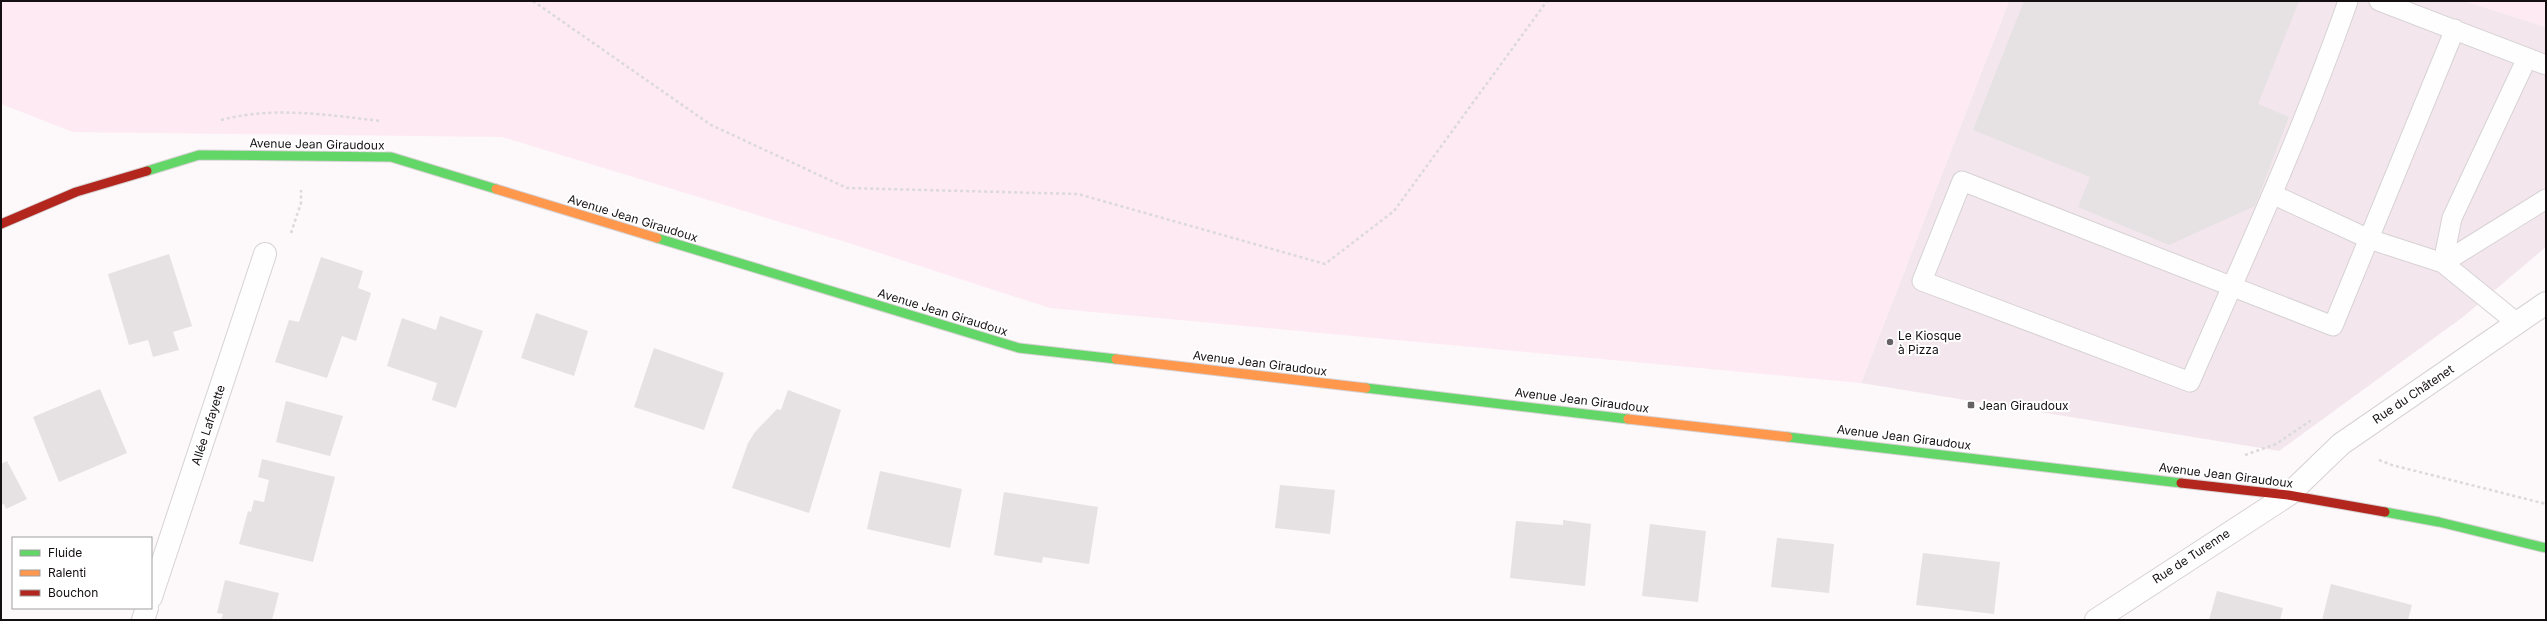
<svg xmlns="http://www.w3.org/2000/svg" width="2547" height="621" font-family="Inter,sans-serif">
<rect width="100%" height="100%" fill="#fdf8fa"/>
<path fill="#f3e7ed" d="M2009,1H2465L2546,27V247L2463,317L2279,451L1861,383Z"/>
<path fill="#feeaf3" d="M1,1H2009L1861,383L1050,308L849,243L502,137L73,132L1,104Z
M2465,1H2546V27Z"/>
<path fill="#e6e1e3" d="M2024,1H2299L2258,104L2289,117L2255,206L2169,245L2078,207L2090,177L1973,130Z
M169,254L192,326L173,332L179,350L153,357L148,340L129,345L108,274Z
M321,257L363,271L358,288L371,293L356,341L342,336L327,378L275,362L289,320L299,322Z
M536,313L588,331L574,376L521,358Z
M440,316L483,331L456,408L432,400L437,383L387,366L402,318L436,330Z
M654,348L724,373L704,430L634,407Z
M100,389L127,453L59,482L33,417Z
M788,390L841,410L809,513L732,488L748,443L755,432L777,409L781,410Z
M286,401L343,416L330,456L276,442Z
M262,459L335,477L313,562L239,544L248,511L251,512L254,500L264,502L269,480L258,477Z
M7,461L27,499L6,509L4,504L1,505V464Z
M880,471L962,489L950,548L867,529Z
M1280,485L1335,490L1330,534L1275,528Z
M1004,492L1098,507L1089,564L1043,557L1042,563L994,555Z
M1563,520L1591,524L1585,586L1510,578L1516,521L1563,525Z
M1650,524L1706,531L1698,602L1642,596Z
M1777,538L1834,544L1829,593L1771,587Z
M1923,553L2000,562L1994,614L1916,605Z
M225,580L279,593L272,620H221L223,614L217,613Z
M2331,584L2412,605L2408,620H2322Z
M2217,591L2283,608L2280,620H2209Z"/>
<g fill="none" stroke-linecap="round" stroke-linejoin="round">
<g stroke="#d7d2d4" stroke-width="21">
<path id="lane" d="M2348,1C2303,130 2245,256 2190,382L1922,281L1962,181L2333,326L2455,29
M2379,1L2546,65
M2272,194L2369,239L2443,263L2517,323
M2443,263L2452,218L2527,58
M2443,263L2546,199"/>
</g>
<g stroke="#d7d2d4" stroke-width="24">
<path id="street" d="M151,597L265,254
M143,620L147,608
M2096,620L2288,495L2341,444L2546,303"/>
</g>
<g stroke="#d7d2d4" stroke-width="11">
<path id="fast" d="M147,171L199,155L391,157L496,189
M657,238L1019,348L1116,359
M1366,388L1628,419
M1788,437L2181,483
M2385,512L2439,522L2546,548"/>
</g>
<g stroke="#d7d2d4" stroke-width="11">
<path id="slow" d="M496,189L657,238
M1116,359L1366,388
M1628,419L1788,437"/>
</g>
<g stroke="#d7d2d4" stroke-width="11">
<path id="jam" d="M1,224L76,192L147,171
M2181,483L2288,495L2385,512"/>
</g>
<path stroke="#dbd9db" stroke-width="2.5" stroke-dasharray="3 3" stroke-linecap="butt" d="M533,1L711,125L847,188L1078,194L1325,264L1394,211L1547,1
M221,120C273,106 328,115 381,121
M291,233L301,203V190
M2245,455L2276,444L2310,421L2314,423
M2379,460L2392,465L2546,504"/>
<use href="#lane" stroke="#fffefe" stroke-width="19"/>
<use href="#street" stroke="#fffefe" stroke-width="22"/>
<use href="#fast" stroke="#63d668" stroke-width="9"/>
<use href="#slow" stroke="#ff974d" stroke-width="9"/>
<use href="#jam" stroke="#b3261e" stroke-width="9"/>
</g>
<g fill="#666163" stroke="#fff" stroke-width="1.5">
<circle cx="1890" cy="342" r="4"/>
<rect x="1967" y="401" width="8" height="8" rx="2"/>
</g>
<g text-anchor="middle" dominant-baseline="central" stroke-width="4" stroke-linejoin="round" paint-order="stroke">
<g font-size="12" fill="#141012" stroke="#fff">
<text transform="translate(317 144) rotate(1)">Avenue Jean Giraudoux</text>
<text transform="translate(633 218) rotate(17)">Avenue Jean Giraudoux</text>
<text transform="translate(943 312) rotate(17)">Avenue Jean Giraudoux</text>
<text transform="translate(1260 363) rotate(7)">Avenue Jean Giraudoux</text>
<text transform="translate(2413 394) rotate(-34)">Rue du Châtenet</text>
<text transform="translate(1582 400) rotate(7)">Avenue Jean Giraudoux</text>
<text transform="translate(208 425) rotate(-72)">Allée Lafayette</text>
<text transform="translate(1904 437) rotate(7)">Avenue Jean Giraudoux</text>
<text transform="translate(2226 475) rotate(7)">Avenue Jean Giraudoux</text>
<text transform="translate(2191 556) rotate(-33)">Rue de Turenne</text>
</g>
<g font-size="12" fill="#141012" stroke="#fff" text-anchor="start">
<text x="1898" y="335">Le Kiosque<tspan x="1898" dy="14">à Pizza</tspan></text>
<text x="1979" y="405">Jean Giraudoux</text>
</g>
</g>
<rect width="2547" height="621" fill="none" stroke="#141012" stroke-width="4"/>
<rect x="12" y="537" width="140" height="72" fill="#ffffff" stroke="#a19fa0"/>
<rect x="20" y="550" width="20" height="6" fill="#63d668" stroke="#a19fa0"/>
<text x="48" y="557" font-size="12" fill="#141012">Fluide</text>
<rect x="20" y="570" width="20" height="6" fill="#ff974d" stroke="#a19fa0"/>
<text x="48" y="577" font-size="12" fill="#141012">Ralenti</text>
<rect x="20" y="590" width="20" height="6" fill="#b3261e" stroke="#a19fa0"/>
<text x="48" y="597" font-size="12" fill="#141012">Bouchon</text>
</svg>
